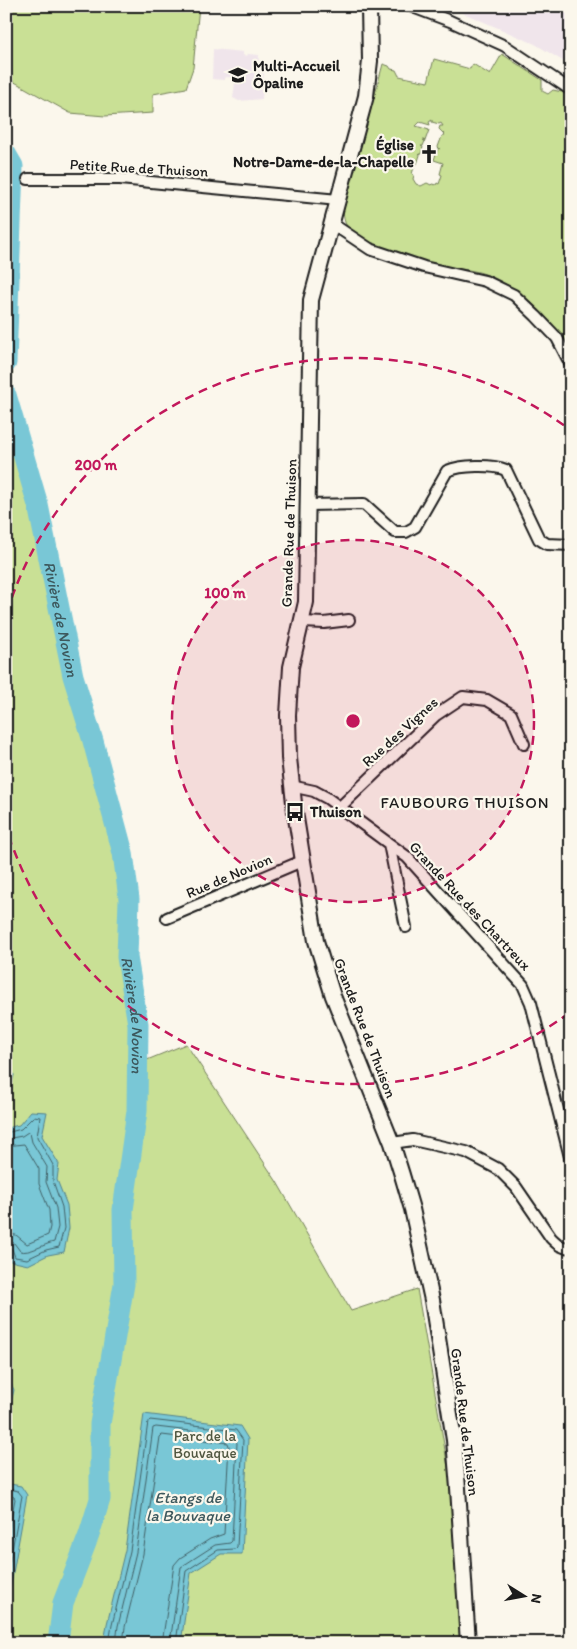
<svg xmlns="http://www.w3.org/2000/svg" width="577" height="1649" font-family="Itim,sans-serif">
<rect width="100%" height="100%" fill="#fbf7ec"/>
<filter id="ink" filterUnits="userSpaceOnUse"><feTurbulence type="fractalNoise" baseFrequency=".02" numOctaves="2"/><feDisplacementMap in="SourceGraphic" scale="10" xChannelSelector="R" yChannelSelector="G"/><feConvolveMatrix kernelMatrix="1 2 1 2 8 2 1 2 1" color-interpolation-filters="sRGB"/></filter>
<g filter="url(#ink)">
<path fill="#f0e5eb" d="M447,6H571V66L535,44Z
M213,49L243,52V55L247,56L248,54L259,55L258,71L264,72L262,99L239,101L233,98L235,83H243V78L225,77L224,80L212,79Z"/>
<path fill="#c9e095" stroke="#727e58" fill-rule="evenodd" d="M6,6H199L193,68L186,88L153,94V113L105,116L70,113L11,80L6,74Z
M502,54L542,80V91L548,94L553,90L562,92L571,98V352C555,320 518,286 485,274C471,269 455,269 440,266C418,261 360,243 347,226C344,223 344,216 343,212L383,64L389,66L391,69L396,70L399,76L428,82L434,59L470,69L473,64L490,75ZM432,120V122L439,124L441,123L443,126H440L439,129L445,135L442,136L438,147L440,149L438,148L434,160L443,163L440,174L442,175L439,184L437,183L436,185L432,184L431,185L427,183L421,186L416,184L413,179L414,175L412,174L415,164H417L420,155L419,154H421L423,147L421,146H423L425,141L423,140L425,141L429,130L416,126L420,122L430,125L429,122Z
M6,169L17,171L12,392L42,503L78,675L126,853L132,901L130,955L147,1060L186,1044L277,1182L351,1311L417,1289L454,1502L460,1643H6Z"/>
<path fill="#79c7d6" stroke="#54838c" d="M6,1060L14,1075L11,1086L6,1095Z
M31,1111L47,1112L42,1136L59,1164L57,1180L67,1205L69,1228L64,1252L48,1255L28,1265L10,1261L8,1248H6V1128L19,1125Z
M6,1373L14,1390L6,1423Z
M144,1414L240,1426L248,1439L242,1554H221L191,1573L181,1643H104L107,1624L125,1550Z
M6,1476L10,1484L21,1486L27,1495L10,1590L6,1595Z"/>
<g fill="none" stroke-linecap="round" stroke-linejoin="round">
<path stroke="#416066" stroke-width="1" d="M6,1133L21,1129L34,1116L40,1117L37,1137L53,1165V1181L62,1207L64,1228L59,1247L46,1250L27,1259L15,1257L12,1249L6,1247
M6,1139L22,1136L28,1132L30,1133L32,1142L47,1167L46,1182L56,1208L58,1227L54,1242C44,1244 29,1254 20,1251L14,1243L6,1241
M6,1146L24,1144L39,1169V1184L49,1210L50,1227L48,1235L27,1244L16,1235L6,1234
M6,1488L18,1491L22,1496L6,1582
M6,1495L14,1497L15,1499L6,1547
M109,1643L112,1625L130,1551L148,1422L150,1420L236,1430L243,1440L237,1547L235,1549L218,1550L186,1571L176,1643
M116,1643L118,1626L136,1552L153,1428L156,1427L233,1436L237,1443L232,1541L230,1543L215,1545L181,1567L170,1643
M123,1643L125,1627L143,1554L160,1437L162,1435L228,1443L229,1446L224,1534L210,1539L180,1558L174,1565L162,1643"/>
<g stroke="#79c7d6" stroke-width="21">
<path d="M6,154L13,166L6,363"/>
<path id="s1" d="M6,395L38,505L73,676L93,741L123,853L129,899L127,957L138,1024L137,1111L123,1210L124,1284L100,1424V1499L89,1535L63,1603L58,1643"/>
</g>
<g stroke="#1c1c1c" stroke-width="14">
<path id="street" d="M410,6L450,21L505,46L571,90
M28,179H120L338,200
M331,223L370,249L424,267L485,281L514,295L536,316L557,338L571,365
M307,505L364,504L395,532H406L415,527L447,471C461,465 492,464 506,470L539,539L547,544L571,545
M302,622L324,623L349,620
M291,786L314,791L327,798L407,857L523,985L531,1003L571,1161
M340,807L436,715L463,697L487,700L511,714L524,744
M389,844L406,927
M167,918L302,861
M392,1143L413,1140L466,1152L498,1169L516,1187L551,1238C557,1244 562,1249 571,1247"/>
</g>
<g stroke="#1c1c1c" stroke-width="18">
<path id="secondary" d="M369,6L370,61L366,96L311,300L306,602L291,667L288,715L289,758L295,812L316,941L333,996L392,1143L402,1175L412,1209L432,1300L454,1440L458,1488L468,1643"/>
</g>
<use href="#street" stroke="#fbf7ec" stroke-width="10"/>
<use href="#secondary" stroke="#fbf7ec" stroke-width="14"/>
</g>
</g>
<circle cx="353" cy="721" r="181" fill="#c2185b" fill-opacity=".12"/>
<g fill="none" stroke="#c2185b" stroke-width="2.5" stroke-dasharray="9 6">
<circle cx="353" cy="721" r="181"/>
<path d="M569 1013A363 363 0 0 1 7 830M7 612A363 363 0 0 1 569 429"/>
</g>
<defs>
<g id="school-bare" transform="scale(1.5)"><path d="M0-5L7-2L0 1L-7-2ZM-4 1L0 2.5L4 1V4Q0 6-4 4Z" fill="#1c1c1c" stroke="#fbf7ec" stroke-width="2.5" paint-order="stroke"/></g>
<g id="church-bare" transform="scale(1.5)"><path d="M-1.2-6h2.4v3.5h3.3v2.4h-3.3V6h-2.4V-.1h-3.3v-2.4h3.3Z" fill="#1c1c1c" stroke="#fbf7ec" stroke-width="2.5" paint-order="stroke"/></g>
<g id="bus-bare" transform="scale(1.5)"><path d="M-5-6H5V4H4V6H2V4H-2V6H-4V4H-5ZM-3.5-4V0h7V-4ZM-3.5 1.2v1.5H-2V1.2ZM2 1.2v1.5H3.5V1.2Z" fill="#1c1c1c" stroke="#fbf7ec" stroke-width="2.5" paint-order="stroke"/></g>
</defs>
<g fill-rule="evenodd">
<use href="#school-bare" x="238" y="75"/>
<use href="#church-bare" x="429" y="154"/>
<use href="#bus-bare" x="295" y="812"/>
</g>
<g text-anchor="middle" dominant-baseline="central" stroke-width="4.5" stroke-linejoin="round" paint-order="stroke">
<g font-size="15" font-weight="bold" fill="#1c1c1c" stroke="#fbf7ec" text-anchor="start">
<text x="253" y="66">Multi-Accueil<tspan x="253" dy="17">Ôpaline</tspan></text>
<text x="414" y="145" text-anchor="end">Église<tspan x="414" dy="17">Notre-Dame-de-la-Chapelle</tspan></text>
<text x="310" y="812">Thuison</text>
</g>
<g font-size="15" fill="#1c1c1c" stroke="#fbf7ec">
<text transform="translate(139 168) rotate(3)">Petite Rue de Thuison</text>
<text transform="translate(289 533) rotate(-88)">Grande Rue de Thuison</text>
<text transform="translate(400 732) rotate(-42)">Rue des Vignes</text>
<text transform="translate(229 876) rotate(-23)">Rue de Novion</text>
<text transform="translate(470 906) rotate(47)">Grande Rue des Chartreux</text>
<text transform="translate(365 1028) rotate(69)">Grande Rue de Thuison</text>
<text transform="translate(465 1422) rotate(83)">Grande Rue de Thuison</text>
</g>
<g font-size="15" fill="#505740" stroke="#fbf7ec">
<text x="205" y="1436">Parc de la<tspan x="205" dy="17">Bouvaque</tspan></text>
</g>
<g font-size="16" font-style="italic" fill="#3d585d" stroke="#fbf7ec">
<text stroke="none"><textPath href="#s1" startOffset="231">Rivière de Novion</textPath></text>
<text stroke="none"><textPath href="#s1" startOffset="636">Rivière de Novion</textPath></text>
<text x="188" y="1497">Etangs de<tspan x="188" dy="18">la Bouvaque</tspan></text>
</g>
<g font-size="16" letter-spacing="1" fill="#1c1c1c" stroke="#fbf7ec">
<text x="465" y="802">FAUBOURG THUISON</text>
</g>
</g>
<circle cx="353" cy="721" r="8" fill="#c2185b" stroke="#fbf7ec" stroke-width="2.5"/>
<g font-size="15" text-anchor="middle" font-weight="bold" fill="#c2185b" stroke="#fbf7ec" stroke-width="4.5" stroke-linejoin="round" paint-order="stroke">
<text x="96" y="470">200 m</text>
<text x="225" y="598">100 m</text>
</g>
<rect width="577" height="1649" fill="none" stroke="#fbf7ec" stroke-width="25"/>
<rect x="12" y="12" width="552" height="1624" fill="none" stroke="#1c1c1c" stroke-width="2" filter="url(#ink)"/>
<g transform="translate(524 1596) rotate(101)" stroke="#fbf7ec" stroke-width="4" paint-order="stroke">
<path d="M0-4L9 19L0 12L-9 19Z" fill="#1c1c1c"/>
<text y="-8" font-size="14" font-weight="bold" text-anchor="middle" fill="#1c1c1c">N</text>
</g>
</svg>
